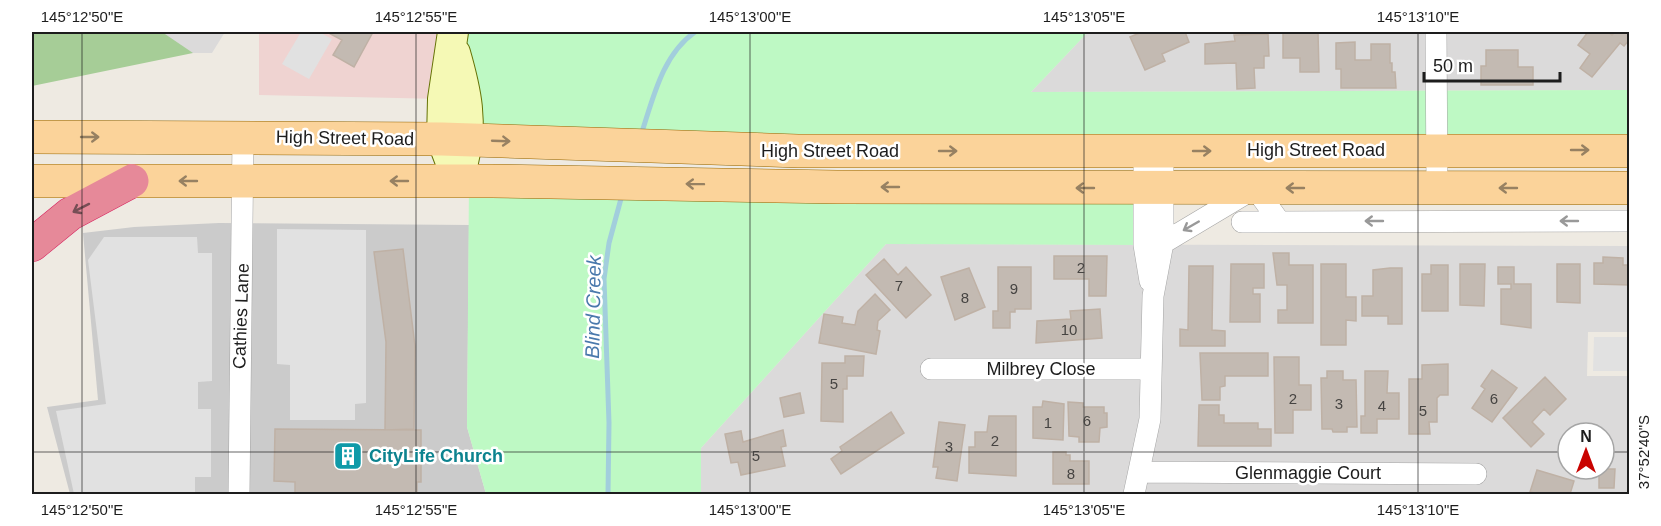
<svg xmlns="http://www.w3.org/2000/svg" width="1661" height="526" font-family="Arial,sans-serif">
<rect width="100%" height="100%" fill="#eeeae2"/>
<path fill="#dbdada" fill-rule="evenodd" d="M156,32H225L212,53H184Z
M1088,32H1629V90L1031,92Z
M886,244L1629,246V332H1588L1587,376H1629V494H701V448ZM1568,433H1604V469H1568Z"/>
<path fill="#efd3d1" d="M259,32H453L443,99L259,95Z"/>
<path fill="#cbcbcb" d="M219,223L469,225L467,427L486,494H70L47,407L98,400L83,233L134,227Z"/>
<path fill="#a6cd97" d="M32,32H162L193,53L32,86Z"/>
<path fill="#bef9c4" d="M453,32H1088L1031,92L1629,90V151L469,139Z
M469,181L1144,188V245L886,244L701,448V494H486L467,427Z"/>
<path fill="#e1e1e1" d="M301,32H319L332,39L309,79L282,64Z
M277,229L366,230V403L355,404V420H290V365L277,364Z
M104,237H197L198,253H212V381L198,382V409H211V477H195V494H74L56,411L106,404L88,260Z
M1594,337H1629V371H1593Z"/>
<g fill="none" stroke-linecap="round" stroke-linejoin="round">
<path stroke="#a2cedc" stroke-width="5" d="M641,135C653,99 662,55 695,32
M608,494L609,423L604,279L609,243L622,195"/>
</g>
<path fill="#c3bab2" stroke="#bfb1a5" stroke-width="1.5" d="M327,32H373L354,67L333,55L342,40Z
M1142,32H1185L1189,42L1162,54L1165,61L1145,70L1130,37Z
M1283,32H1318L1319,72H1300V58H1283Z
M1588,32H1608L1612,35L1615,32H1630V39L1624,46L1620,43L1592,77L1580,68L1590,54L1578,45Z
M1268,34L1269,56H1264V68H1254L1255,88L1237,89L1236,63L1205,64V44L1235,41L1234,35Z
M1355,42V60H1371V44H1390V63H1392V72H1395L1396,88H1341V69H1336V43Z
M1486,50H1518V67H1533V85H1481V66H1486Z
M403,249L415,346L414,429L385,430L386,342L374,252Z
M1273,253H1289V265H1313V323H1278V310H1287V285H1277Z
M1054,256H1107L1106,296H1089V279H1054Z
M1603,257L1623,258V265H1630V285L1594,284V263H1603Z
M884,259L898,275L906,267L931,295L906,318L866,275Z
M1231,264H1264V288H1253V294H1260V322H1230Z
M1321,264H1346V297H1356V321L1346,320V345H1321Z
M1460,264H1485L1484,306L1460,305Z
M1557,264H1580V303L1557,302Z
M1431,265H1448V311H1422V274H1431Z
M1189,266H1213L1212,330L1225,331V346H1180V329L1188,330Z
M998,267H1031V309H1015V312H1010V328H993V311H998Z
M1498,267H1514V284H1531V328L1501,324V289H1511V284H1498Z
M969,268L985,307L955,320L941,277Z
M1390,268H1402V324H1388V316H1362V296H1373V270Z
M875,294L890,310L878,321L877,330L880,331L876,354L819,343L824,314L843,317L842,323L855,325L858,311Z
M1100,309L1102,338L1036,343L1037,321L1071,319L1070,311Z
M1200,353H1268V376H1225V386L1220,387V400H1202Z
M845,356H864L863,376H847V389H843V422L821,421L822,363H845Z
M1274,357H1299V385H1311V410H1293V433H1275Z
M1448,364V395H1440L1437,398V422H1429L1430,434H1409V379H1422V365Z
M1492,370L1517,388L1492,422L1472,408L1485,389L1481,386Z
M1327,371H1343V380H1356L1357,427H1347V432H1333L1332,429H1322L1321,378H1327Z
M1365,371H1388L1387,393H1399V419H1377V433H1361V416H1365Z
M1545,377L1566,399L1550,415L1544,409L1532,422L1544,434L1531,447L1503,418Z
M800,393L804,413L784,417L780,398Z
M1043,401L1064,404L1063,440L1033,438V407H1042Z
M1068,402L1083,403V407H1104V413H1107V427L1100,428L1099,442H1079V437L1069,436Z
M1199,405H1219V415H1224V423H1258V429H1271V446H1198Z
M891,412L904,433L841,474L831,459L842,451L840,447Z
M989,416H1016V476L969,473V447H975V432H987Z
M939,422L965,425L957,481L936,478L938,467H933Z
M275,429L421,430V482H417V494H295V482L274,481Z
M783,430L786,446L781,447L785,466L741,475L738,462L731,463L725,434L741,431L743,442Z
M1053,452H1066V455H1070V461H1089V484H1053Z
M1599,469H1615L1614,488H1599Z
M1537,470L1574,481L1570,494H1540L1530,492Z"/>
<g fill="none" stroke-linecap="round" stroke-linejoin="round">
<g stroke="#a4a4a4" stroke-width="22">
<path id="street" d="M1436,32L1437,188
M1144,151V245L1150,281
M1242,222L1630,221
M1163,243L1255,188L1279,221
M931,369H1151
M1139,472L1476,474
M239,494L243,137
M1134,494L1150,419L1153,296L1163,243V151"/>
</g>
<g stroke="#657205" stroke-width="32">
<path id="secondary" d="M453,32L443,99L442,139L458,181
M455,53C466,91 473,123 463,162"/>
</g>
<g stroke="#956600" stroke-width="34">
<path id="primary" d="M32,137L442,139L798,151H1630
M32,181H492L837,187L1630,188"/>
</g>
<g stroke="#d7245f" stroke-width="34">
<path id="highway" d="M32,245L70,214L132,181"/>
</g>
<use href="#street" stroke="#fff" stroke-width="21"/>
<use href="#secondary" stroke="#f5f9b5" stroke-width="30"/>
<use href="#primary" stroke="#fbd39a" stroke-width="33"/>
<use href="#highway" stroke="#e68999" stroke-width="33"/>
</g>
<defs><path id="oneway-shaft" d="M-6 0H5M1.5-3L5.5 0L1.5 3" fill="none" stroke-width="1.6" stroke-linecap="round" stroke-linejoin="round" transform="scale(1.5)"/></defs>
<g stroke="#978162">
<use href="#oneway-shaft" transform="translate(90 137)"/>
<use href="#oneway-shaft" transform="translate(501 141) rotate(2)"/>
<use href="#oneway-shaft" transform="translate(1580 150)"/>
<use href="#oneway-shaft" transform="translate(948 151)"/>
<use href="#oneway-shaft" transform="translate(1202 151)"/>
<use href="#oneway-shaft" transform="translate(188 181) rotate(-180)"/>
<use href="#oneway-shaft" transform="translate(399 181) rotate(180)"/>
<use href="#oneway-shaft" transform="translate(695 184) rotate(-179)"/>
<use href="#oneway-shaft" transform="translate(890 187) rotate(-180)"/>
<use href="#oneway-shaft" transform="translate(1085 188) rotate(-180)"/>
<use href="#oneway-shaft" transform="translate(1295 188) rotate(180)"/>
<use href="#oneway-shaft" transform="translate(1508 188) rotate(-180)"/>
</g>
<use stroke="#774e55" href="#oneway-shaft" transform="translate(81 208) rotate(153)"/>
<g stroke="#999">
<use href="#oneway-shaft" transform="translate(1374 221) rotate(180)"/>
<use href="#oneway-shaft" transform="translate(1569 221) rotate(180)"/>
<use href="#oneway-shaft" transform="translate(1191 226) rotate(150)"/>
</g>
<path fill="none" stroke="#1d1d1d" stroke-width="1.5" stroke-opacity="0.45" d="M82,32V494M416,32V494M750,32V494M1084,32V494M1418,32V494M32,452H1568M1604,452H1630"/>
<defs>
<g id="building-square" transform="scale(1.5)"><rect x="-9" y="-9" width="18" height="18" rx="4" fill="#0f9aa8" stroke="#fff"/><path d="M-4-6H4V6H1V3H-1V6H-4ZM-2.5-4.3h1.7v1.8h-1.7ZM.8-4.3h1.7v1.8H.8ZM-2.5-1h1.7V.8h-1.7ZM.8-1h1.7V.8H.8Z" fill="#fff"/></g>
</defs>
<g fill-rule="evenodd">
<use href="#building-square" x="348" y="456"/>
</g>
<g text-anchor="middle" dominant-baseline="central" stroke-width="5" stroke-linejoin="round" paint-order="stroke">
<g font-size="15" fill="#464442">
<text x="1081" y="267">2</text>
<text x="899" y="285">7</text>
<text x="1014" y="288">9</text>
<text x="965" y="297">8</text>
<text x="1069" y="329">10</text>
<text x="834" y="383">5</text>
<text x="1293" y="398">2</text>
<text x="1494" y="398">6</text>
<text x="1339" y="403">3</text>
<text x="1382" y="405">4</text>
<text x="1423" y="410">5</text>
<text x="1087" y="420">6</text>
<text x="1048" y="422">1</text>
<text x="995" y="440">2</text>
<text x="949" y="446">3</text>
<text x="756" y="455">5</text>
<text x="1071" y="473">8</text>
</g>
<g font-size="18" fill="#1d1d1d" stroke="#fff">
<text transform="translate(345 138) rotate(1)">High Street Road</text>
<text x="1316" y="150">High Street Road</text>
<text x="830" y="151">High Street Road</text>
<text transform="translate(241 316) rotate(-88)">Cathies Lane</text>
<text x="1041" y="369">Milbrey Close</text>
<text x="1308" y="473">Glenmaggie Court</text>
</g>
<g font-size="18" font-weight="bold" fill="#0d838f" stroke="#fff" text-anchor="start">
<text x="369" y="456">CityLife Church</text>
</g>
<g font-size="20" font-style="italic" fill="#4a79ac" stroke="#fff">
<text transform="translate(593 307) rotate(-89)">Blind Creek</text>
</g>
</g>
<rect width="1661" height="526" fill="none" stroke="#ffffff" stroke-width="66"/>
<g transform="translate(1586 451)"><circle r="28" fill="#ffffff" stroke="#a5a5a5" stroke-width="1.5"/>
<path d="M0-4.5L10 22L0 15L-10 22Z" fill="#c90300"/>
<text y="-9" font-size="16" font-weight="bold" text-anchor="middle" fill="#1d1d1d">N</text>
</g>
<path d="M1424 72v9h136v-9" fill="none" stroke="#1d1d1d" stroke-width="3"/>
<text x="1433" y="72" font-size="18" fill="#1d1d1d" stroke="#ffffff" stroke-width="4.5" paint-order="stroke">50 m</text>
<rect x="33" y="33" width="1595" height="460" fill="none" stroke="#1d1d1d" stroke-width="2"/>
<g font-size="15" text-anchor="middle" fill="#1d1d1d">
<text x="82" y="22">145°12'50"E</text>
<text x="416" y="22">145°12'55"E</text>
<text x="750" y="22">145°13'00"E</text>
<text x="1084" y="22">145°13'05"E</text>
<text x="1418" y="22">145°13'10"E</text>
<text transform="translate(1644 452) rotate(-90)" y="5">37°52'40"S</text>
<text x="82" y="515">145°12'50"E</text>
<text x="416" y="515">145°12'55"E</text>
<text x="750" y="515">145°13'00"E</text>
<text x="1084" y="515">145°13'05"E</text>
<text x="1418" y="515">145°13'10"E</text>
</g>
</svg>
